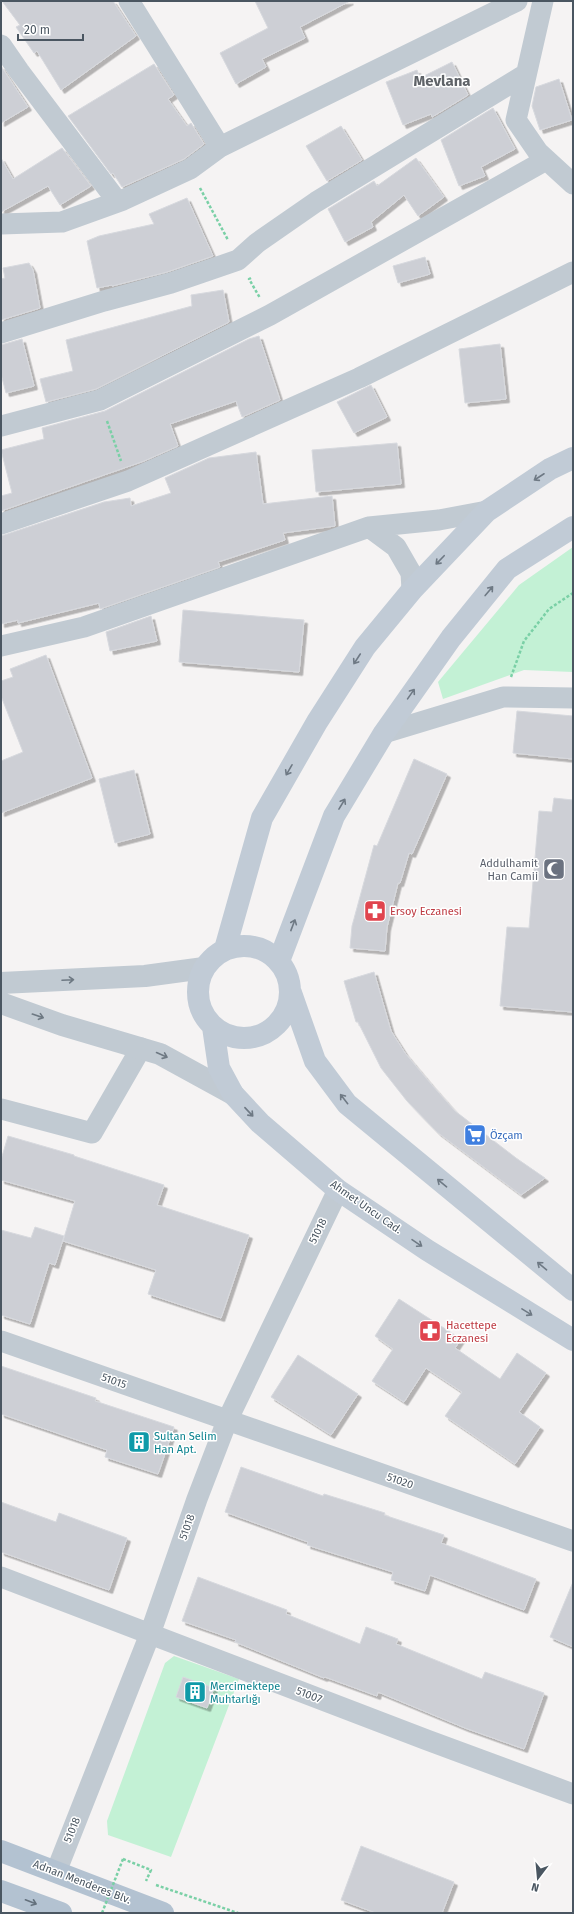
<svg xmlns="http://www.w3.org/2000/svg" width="574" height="1914" font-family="'Fira Sans',sans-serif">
<defs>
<filter id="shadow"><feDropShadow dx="3.5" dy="3.5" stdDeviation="0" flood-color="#0004"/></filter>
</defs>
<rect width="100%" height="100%" fill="#f5f3f3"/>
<path fill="#c3f1d5" d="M573,547V672L524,670L443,699L438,682L519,585Z
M174,1656L239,1679L171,1857L108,1835L107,1821L165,1663Z"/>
<path fill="#cdcfd5" stroke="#d7d9de" filter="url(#shadow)" d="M2,1H113L136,36L61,90L37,51L34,53L16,27L20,25Z
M255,1H350L300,27L305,38L262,59L266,67L236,84L220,53L268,28Z
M452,62L468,95L432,117L431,114L403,125L386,82L417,70L420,78Z
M154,64L174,95L168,99L187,126L191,123L204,144L184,159L122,187L113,173L111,174L68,116Z
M1,66L28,107L1,123Z
M559,79L572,120L540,130L532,106L536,87Z
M493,108L515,149L481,167L485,176L459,186L441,140Z
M341,126L362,160L327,181L306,146Z
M62,148L91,186L60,205L48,186L1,212V158L13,179Z
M416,158L444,197L418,216L404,195L371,222L373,227L345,242L328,209L374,181L377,186Z
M187,198L213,256L167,272L112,286V285L97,288L87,241L99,236L154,224L149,214Z
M425,257L430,274L398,283L393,266Z
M29,263L33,270L40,308L1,320V279L5,278L3,268Z
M223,290L229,322L96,389L46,402L40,379L73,371L66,340L192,306L191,295Z
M259,336L280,400L242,417L236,401L170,424L178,446L144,461L1,511V496L12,493L1,450L44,439L42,428L105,411L249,339Z
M22,339L34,386L6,393L1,374V345Z
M500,344L506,399L465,403L459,349Z
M371,385L387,417L354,433L337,402Z
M397,443L401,484L316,492L312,450Z
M256,452L263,504L332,496L335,526L283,533L285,540L218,562L220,567L100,609L99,603L18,623V620L1,624V536L104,502L130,498L131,506L171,493L165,478L209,458Z
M183,610L304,620L299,672L179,662Z
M151,616L157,641L110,651L106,632Z
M46,655L92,778L1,813V761L23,752L1,696V681L13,677L10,669Z
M517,711L573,716V759L513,753Z
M414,759L447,774L412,854L409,853L400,883H398L387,927L385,951L350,948L352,926L374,845L377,846Z
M134,770L150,834L115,843L99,779Z
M554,798L573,800V1012L500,1006L507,927L529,928L539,811L552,812Z
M374,972L391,1031L405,1053L431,1084L455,1111L516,1158L545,1178L521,1195L437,1132L407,1101L381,1068L358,1022H356L344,981Z
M8,1136L74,1155V1156L164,1185L157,1205L249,1235L221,1318L148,1294L156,1270L63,1241L75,1201L1,1180V1160Z
M35,1227L64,1236L55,1265L49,1263L30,1324L1,1315V1230L31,1238Z
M399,1299L461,1339L455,1348L500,1379L517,1353L546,1373L519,1412L540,1427L515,1464L445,1416L462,1392L426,1368L404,1402L372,1381L393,1349L375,1336Z
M298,1355L358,1394L331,1435L271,1397Z
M1,1366L96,1398L95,1401L174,1427L158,1474L105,1457L107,1450L1,1414Z
M241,1467L323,1496L324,1494L385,1513L384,1515L444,1535L441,1543L536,1579L524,1610L430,1575L425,1591L391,1580L393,1572L307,1545L308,1542L225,1512Z
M1,1502L56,1522L59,1513L127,1538L109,1590L1,1552Z
M198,1577L287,1610L286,1614L360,1644L366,1627L398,1639L396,1644L482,1679L485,1672L544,1693L524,1749L465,1728L378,1692L377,1696L325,1677L324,1678L235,1642L236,1640L182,1621Z
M573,1582V1647L550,1637Z
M183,1677L214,1688L207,1708L176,1697Z
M361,1846L454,1882L442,1913H376L341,1900Z"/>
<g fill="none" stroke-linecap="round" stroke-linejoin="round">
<path stroke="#7ad0a6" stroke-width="2.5" stroke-dasharray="3 2" stroke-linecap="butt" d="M200,188L228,240
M251,278L249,279L260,298
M107,421L121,461
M511,677L524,641L549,609L573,593
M123,1859L151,1870L146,1881
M156,1885L238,1913"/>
<path stroke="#c1cad2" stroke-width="21" d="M129,1L220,147
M543,1L516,120L538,152L573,184
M1,45L19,71L117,201
M1,224L62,222L123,200L190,169L220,147L517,1
M1,333L104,301L171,283L238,260L257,243L316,202L526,74
M1,426L100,400L270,315L546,160
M1,524L128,481L359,378L573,272
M369,527L396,547L411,573L412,590
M1,646L84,627L369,527L439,520L487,511
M384,733L503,697L573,698
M1,1109L92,1133L141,1048
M1,1341L573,1541
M1,1577L427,1740L573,1794
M56,1872L150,1634L197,1499L227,1421L338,1190"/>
<path stroke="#c1cad2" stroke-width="22" d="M1,983L145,976L204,968
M1,1003L62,1025L160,1054L233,1094"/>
<path stroke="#c1cbd6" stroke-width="22" d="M198 992a46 46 0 1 1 92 0a46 46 0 1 1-92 0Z
M225,949L262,818L317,722L365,647L412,590L487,511L550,469L573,458
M279,961L334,816L384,733L451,638L507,569L573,527
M291,993L315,1061L347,1104L573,1290
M213,1027L219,1068L233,1094L260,1123L338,1190L427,1250L573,1340"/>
<path stroke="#b3c2d1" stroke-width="22" d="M1,1851L163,1913
M1,1891L61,1913"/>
<path stroke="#7ad0a6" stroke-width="2.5" stroke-dasharray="3 2" stroke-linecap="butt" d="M102,1913L123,1859"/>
</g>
<defs><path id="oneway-shaft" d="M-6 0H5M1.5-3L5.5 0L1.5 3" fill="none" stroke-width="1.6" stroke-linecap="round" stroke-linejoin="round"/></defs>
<g stroke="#6e7984">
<use href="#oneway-shaft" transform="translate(539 477) rotate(147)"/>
<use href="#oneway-shaft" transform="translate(440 560) rotate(134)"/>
<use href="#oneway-shaft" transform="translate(489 591) rotate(-50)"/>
<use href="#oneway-shaft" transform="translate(357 659) rotate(123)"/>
<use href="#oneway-shaft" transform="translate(411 694) rotate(-55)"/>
<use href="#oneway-shaft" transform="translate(289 770) rotate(120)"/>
<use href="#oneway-shaft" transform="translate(342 804) rotate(-59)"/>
<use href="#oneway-shaft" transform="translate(293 925) rotate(-69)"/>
<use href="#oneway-shaft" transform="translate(344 1099) rotate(-128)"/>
<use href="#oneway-shaft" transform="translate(249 1112) rotate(47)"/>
<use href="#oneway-shaft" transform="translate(442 1183) rotate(-140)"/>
<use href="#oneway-shaft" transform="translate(417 1243) rotate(34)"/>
<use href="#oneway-shaft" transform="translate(542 1266) rotate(-140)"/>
<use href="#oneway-shaft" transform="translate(527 1312) rotate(32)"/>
</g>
<g stroke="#6e7983">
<use href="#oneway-shaft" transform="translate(68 980) rotate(-3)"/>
<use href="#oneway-shaft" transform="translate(38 1016) rotate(19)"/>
<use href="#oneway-shaft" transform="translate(162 1055) rotate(24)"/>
</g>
<use stroke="#64717d" href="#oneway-shaft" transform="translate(31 1902) rotate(21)"/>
<defs>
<g id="mosque-square" transform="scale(1.15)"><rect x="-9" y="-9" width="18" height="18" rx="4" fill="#6b7280" stroke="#fff"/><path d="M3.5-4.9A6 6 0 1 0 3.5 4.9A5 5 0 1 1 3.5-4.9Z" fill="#fff"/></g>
<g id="pharmacy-square" transform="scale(1.15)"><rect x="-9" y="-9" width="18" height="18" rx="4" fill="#e0444e" stroke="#fff"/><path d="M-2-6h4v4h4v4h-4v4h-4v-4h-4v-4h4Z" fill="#fff"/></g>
<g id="supermarket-square" transform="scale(1.15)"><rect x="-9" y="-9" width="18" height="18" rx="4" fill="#3f7fe0" stroke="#fff"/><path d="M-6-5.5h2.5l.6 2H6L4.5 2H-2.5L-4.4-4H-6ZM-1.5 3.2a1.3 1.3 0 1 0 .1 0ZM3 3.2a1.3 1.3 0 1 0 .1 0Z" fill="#fff"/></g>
<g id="building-square" transform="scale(1.15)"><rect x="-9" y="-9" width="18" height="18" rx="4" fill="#0f9aa8" stroke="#fff"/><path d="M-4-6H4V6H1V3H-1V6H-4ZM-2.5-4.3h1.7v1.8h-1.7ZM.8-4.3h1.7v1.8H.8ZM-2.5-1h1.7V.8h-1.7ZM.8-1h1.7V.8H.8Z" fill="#fff"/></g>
</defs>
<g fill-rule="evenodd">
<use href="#mosque-square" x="554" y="869"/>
<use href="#pharmacy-square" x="375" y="911"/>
<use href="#supermarket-square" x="475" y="1135"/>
<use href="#pharmacy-square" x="430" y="1331"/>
<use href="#building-square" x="139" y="1442"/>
<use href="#building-square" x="195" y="1692"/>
</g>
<g text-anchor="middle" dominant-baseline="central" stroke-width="3" stroke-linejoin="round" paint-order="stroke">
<g font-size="11" fill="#5b616d" stroke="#fff" text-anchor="end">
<text x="538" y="863">Addulhamit<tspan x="538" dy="13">Han Camii</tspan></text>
</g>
<g font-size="11" fill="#be3a42" stroke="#fff" text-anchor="start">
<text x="390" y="911">Ersoy Eczanesi</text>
<text x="446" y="1325">Hacettepe<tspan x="446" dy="13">Eczanesi</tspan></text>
</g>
<g font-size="11" fill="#366cbe" stroke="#fff" text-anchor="start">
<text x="490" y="1135">Özçam</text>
</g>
<g font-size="11" fill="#4a5661" stroke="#fff">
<text transform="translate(366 1207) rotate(35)">Ahmet Uncu Cad.</text>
<text transform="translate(318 1231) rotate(-64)">51018</text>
<text transform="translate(114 1381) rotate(19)">51015</text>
<text transform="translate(400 1481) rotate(19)">51020</text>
<text transform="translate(187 1527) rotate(-71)">51018</text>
<text transform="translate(309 1695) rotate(21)">51007</text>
<text transform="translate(72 1830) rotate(-68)">51018</text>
<text transform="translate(82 1882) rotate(21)">Adnan Menderes Blv.</text>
</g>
<g font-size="11" fill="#0d838f" stroke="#fff" text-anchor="start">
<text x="154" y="1436">Sultan Selim<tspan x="154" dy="13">Han Apt.</tspan></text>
<text x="210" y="1686">Mercimektepe<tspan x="210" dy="13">Muhtarlığı</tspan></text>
</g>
<g font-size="15" font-weight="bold" fill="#5f6368" stroke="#fff">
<text x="442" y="81">Mevlana</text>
</g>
</g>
<rect width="574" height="1914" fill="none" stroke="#4a5661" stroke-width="4"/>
<g transform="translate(538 1878) rotate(196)" stroke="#ffffff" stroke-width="3" paint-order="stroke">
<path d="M0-3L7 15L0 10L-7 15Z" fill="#4a5661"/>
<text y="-6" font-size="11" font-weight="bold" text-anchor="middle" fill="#4a5661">N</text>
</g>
<path d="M18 34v6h65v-6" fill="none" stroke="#4a5661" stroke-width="2"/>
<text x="24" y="34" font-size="12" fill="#4a5661" stroke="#ffffff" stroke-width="3" paint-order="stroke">20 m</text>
</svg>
